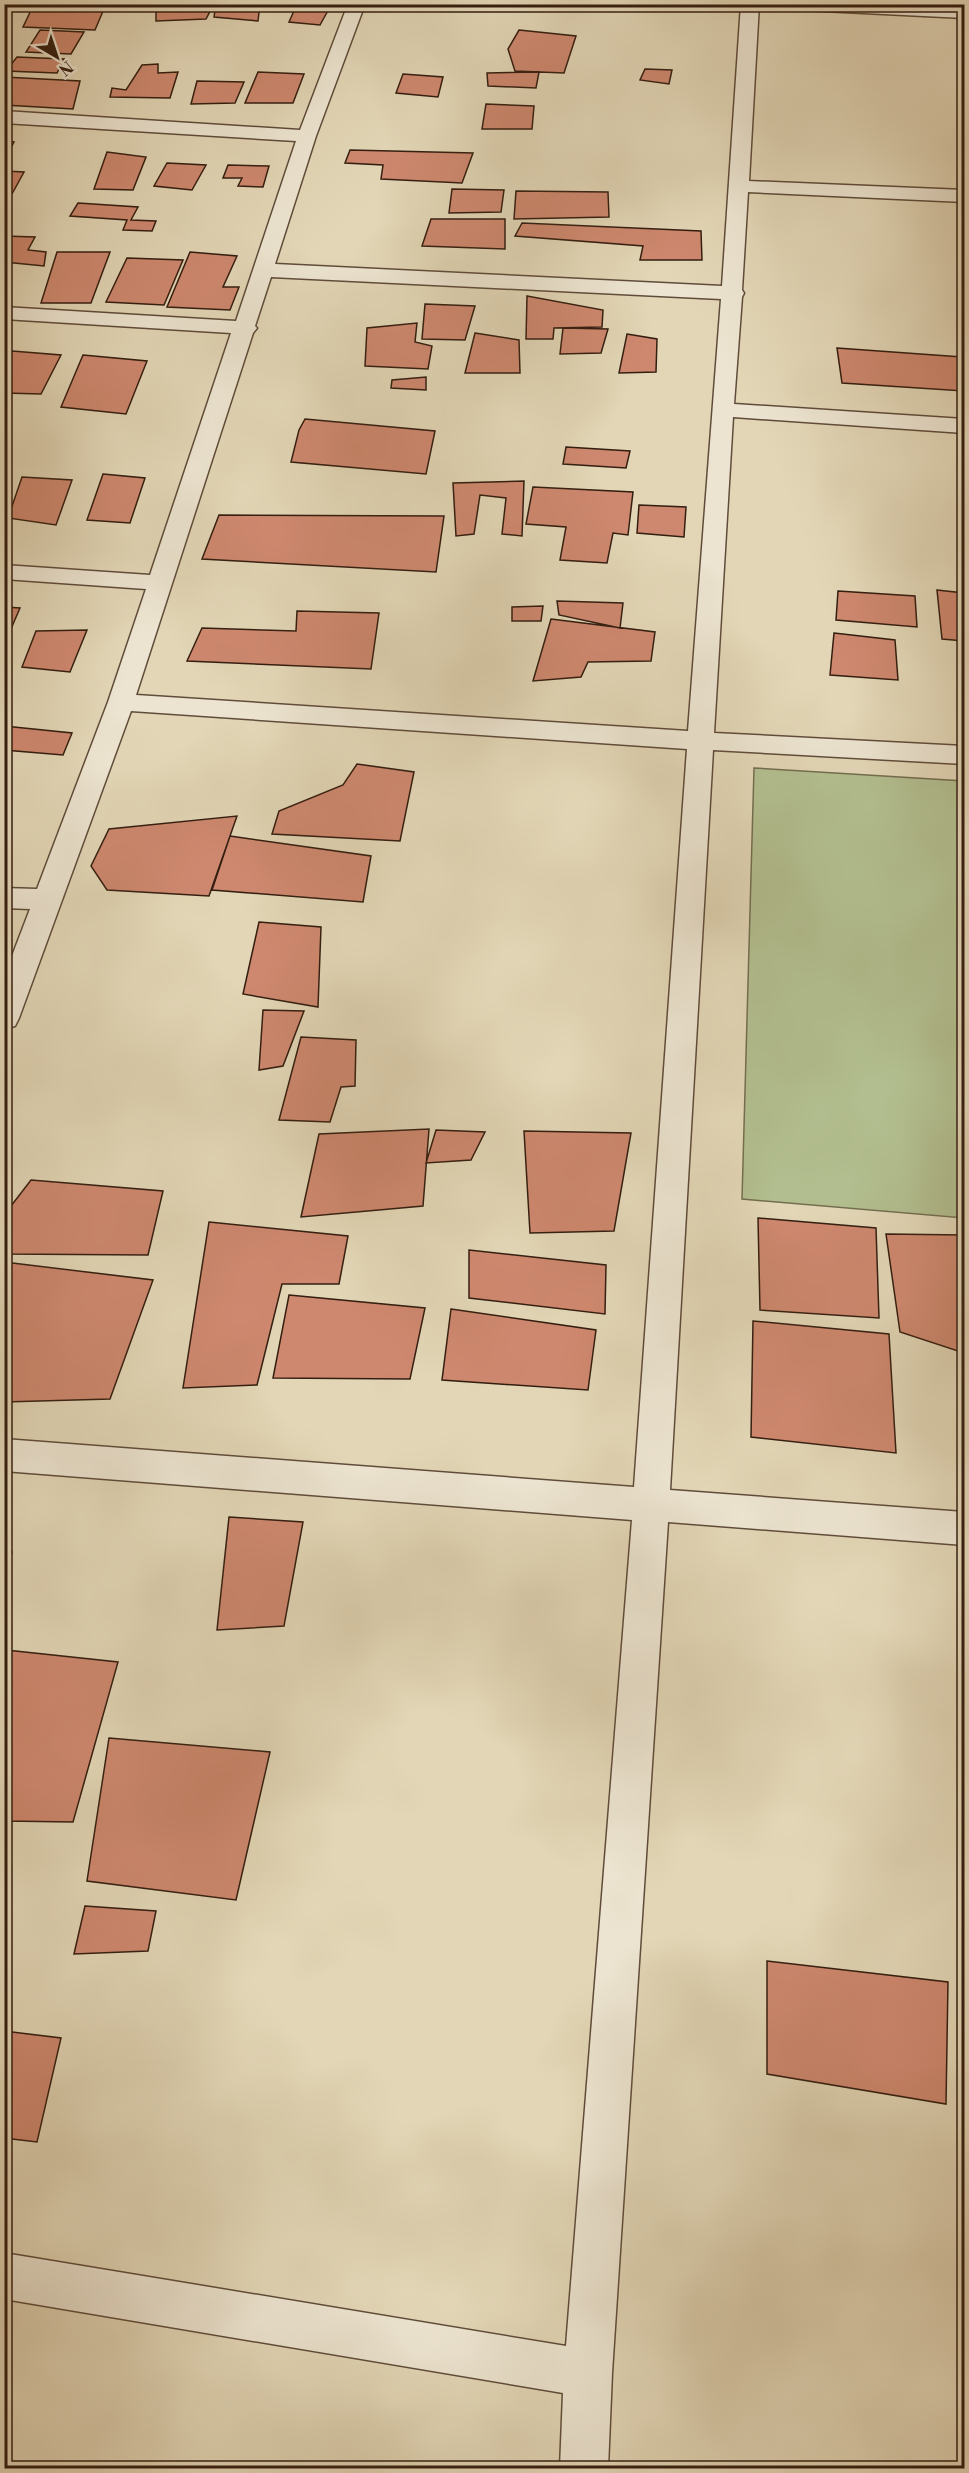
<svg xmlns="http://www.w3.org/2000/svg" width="969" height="2473" font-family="'Libre Bodoni',serif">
<rect width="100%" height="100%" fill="#e2d6b6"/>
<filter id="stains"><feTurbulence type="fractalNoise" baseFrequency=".00333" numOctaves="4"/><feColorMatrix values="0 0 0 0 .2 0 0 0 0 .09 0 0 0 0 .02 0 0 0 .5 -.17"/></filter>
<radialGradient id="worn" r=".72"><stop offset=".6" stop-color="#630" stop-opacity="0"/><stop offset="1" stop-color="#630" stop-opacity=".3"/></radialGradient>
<path fill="#b2be8f" stroke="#736e50" stroke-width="1.5" d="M754,768L964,781V1218L742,1199Z"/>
<path fill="#ce886f" stroke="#341e10" stroke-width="1.5" d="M34,4H106L95,30L23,27Z
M156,4H214L206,19L156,21Z
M216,4H260L258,21L214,17Z
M297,4H299L330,7L320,25L289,22Z
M40,30L84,32L71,54L26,52Z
M519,30L576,36L564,73L515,71L508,49Z
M17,57L64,59L57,73L6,71Z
M158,64V73L178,72L170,98L110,97L112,88L126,90L142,65Z
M645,69L672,70L669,84L640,80Z
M258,72L304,74L293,103H245Z
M539,72L536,88L488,86L487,73Z
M403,74L443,77L438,97L396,93Z
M4,77L80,81L73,109L4,105Z
M197,81L244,82L235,103L191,104Z
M486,104L534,106L532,129H482Z
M4,141L14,142L6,157H4Z
M350,150L473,153L462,183L381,179L383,165L345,163Z
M107,152L146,157L133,190L94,189Z
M167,163L206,165L192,190L154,186Z
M228,165L269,166L263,187L238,186L242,178H223Z
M4,171L24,172L12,194L4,193Z
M452,189L504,190L501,212L449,213Z
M516,191L608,192L609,217L514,219Z
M78,203L138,207L131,220L156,221L152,231L123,230L127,220L70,216Z
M431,219H505V249L422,246Z
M522,223L701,231L702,260H640L643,246L515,236Z
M4,236L35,237L28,250L46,252L44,266L4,262Z
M57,252H110L91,303H41Z
M190,252L237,256L223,287H239L230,310L167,307Z
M127,258L183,260L164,305L106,302Z
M527,296L603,310L602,327L554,328L553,339H526Z
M425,304L475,306L465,340L422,339Z
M417,323L415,342L432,346L428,369L365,366L367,328Z
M563,328L608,329L601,353L560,354Z
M475,333L519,340L520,373H465Z
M627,334L657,339L656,372L619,373Z
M837,348L962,357L964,369V391L842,383Z
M12,351L61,355L41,394L4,393V369Z
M83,355L147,361L126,414L61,407Z
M426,377V390L391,388L392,380Z
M305,419L435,431L426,474L291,462L299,430Z
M566,447L630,451L626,468L563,464Z
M103,474L145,478L130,523L87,520Z
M22,477L72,480L56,525L8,518Z
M524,481L522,536L502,534L506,498L480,495L474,534L456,536L453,483Z
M533,487L633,492L628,535L613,533L607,563L560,560L566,527L526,524Z
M639,505L686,507L684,537L637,533Z
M219,515L444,516L436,572L202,559Z
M937,590L964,593V641L942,639Z
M838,591L915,596L917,627L836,620Z
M557,601L623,603L620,628L559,615Z
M543,606L541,621H512V607Z
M4,607L20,608L4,645Z
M297,611L379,613L371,669L187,661L202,628L296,631Z
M551,619L655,632L651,661L588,662L581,677L533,681Z
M87,630L70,672L22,667L36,631Z
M834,633L895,640L898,680L830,675Z
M4,726L72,733L63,755L4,750Z
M357,764L414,772L400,841L272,834L279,811L343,785Z
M237,816L209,896L107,890L91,866L109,829Z
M230,836L371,856L363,902L212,890Z
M259,922L321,927L318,1007L243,994Z
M263,1010L304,1011L283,1066L259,1070Z
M301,1037L356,1040L355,1086L341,1087L330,1122L279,1120Z
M429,1129L423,1206L301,1217L319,1134Z
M436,1130L485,1132L471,1160L426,1163Z
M524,1131L631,1133L614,1231L530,1233Z
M31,1180L163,1191L148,1255L4,1254V1215Z
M758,1218L876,1228L879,1318L760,1310Z
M209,1222L348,1236L339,1284H282L257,1385L183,1388Z
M886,1234L964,1235V1353L900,1332Z
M469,1250L606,1265L605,1314L469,1298Z
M4,1262L153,1280L110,1399L4,1402Z
M289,1295L425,1308L410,1379L273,1378Z
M451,1309L596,1330L588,1390L442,1380Z
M753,1321L889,1334L896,1453L751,1437Z
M229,1517L303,1522L284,1626L217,1630Z
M4,1549L12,1552L4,1580Z
M6,1650L118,1662L73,1822L4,1821Z
M109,1738L270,1752L236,1900L87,1881Z
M85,1906L156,1911L148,1951L74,1954Z
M767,1961L948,1982L946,2104L767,2074Z
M4,2031L61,2038L37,2142L4,2138Z"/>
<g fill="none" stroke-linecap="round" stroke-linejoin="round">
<g stroke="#604c3a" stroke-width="3">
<path id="street" d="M348,4H365L316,136L275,264L722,286L741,4H759L749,181L964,190V202L748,192L742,290L744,293L742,297L734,404L964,419V433L733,417L714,733L964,746V764L713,750L670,1490L964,1512V1545L668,1522L612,2373L608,2468H560L563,2393L4,2299V2253L566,2346L632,1520L4,1471V1439L634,1487L687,749L131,711L19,1018L15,1026L4,1029V977L30,909L4,908V888L37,889L108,702L146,589L4,579V565L150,575L231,333L4,319V307L236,321L296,141L4,123V111L300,130ZM271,277L721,299L688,731L136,695L253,333L257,328L255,326Z
M774,4H896L964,8V18L782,9Z"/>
</g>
<use href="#street" fill="#ece4d0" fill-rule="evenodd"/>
</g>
<rect width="969" height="2473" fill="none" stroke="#e2d6b6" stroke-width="24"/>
<rect x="6" y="6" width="957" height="2461" fill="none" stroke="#341e10" stroke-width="3"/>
<rect x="12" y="12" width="945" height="2449" fill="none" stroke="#341e10" stroke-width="1.5"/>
<g transform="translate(57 57) rotate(141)" stroke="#ece4d0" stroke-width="4.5" paint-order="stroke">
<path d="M0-4.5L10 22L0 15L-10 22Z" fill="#341e10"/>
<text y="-9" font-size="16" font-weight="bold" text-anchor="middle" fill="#341e10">N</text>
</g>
<rect width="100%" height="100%" filter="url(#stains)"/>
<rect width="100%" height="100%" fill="url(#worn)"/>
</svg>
